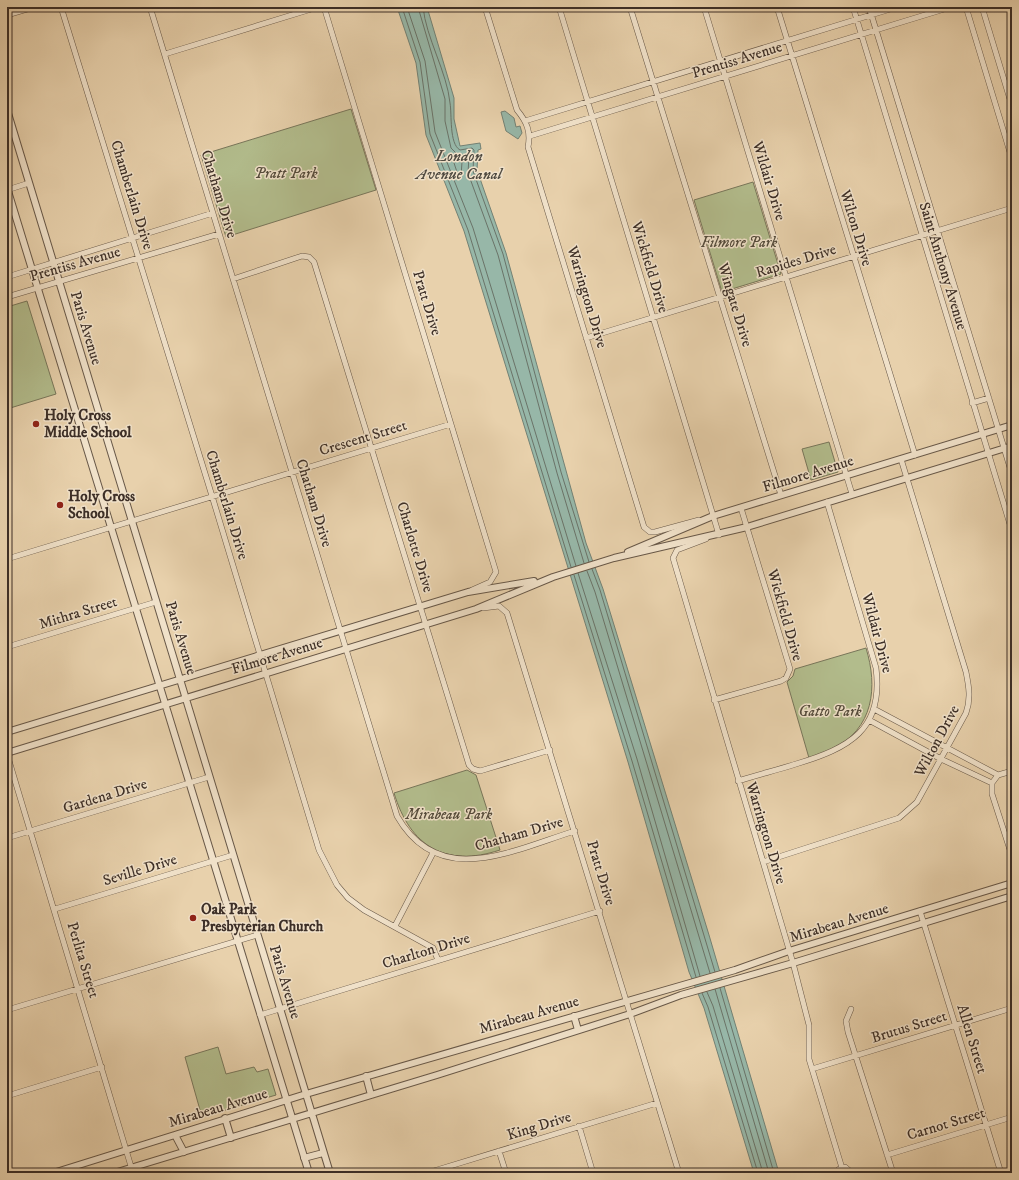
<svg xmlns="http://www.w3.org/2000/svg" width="1019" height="1180" font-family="'IM FELL DW Pica',serif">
<rect width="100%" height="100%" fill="#e8d1ac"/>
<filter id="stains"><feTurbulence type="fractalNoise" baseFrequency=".005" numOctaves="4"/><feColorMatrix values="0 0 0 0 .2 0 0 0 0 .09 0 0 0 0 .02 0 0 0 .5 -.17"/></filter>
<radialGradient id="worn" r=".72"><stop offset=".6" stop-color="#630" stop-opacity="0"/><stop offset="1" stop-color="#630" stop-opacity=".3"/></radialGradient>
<path fill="#b2bc8c" stroke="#78765a" d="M351,109L376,190L226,237L201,155Z
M753,182L781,274L722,292L694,200Z
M27,301L56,394L7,409V307Z
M829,442L838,472L811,480L802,449Z
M866,648C878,687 874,729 832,749C825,752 817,755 809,758L787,682L793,676L795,669Z
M467,770L476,775L500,850C445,868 410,846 394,793Z
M218,1047L226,1074L254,1067L257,1072L268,1069L276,1095L202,1117L185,1057Z"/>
<path fill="#97b7a8" stroke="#738174" d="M397,7H427L454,98V119L460,146L480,143L481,149L478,150L477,170L506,253L586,543L603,589L709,935L779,1173H754L704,1008L689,972L628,762L464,231L426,135L416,63Z
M505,111L514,118L516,127L520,126L522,133L518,139L506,131L501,112Z"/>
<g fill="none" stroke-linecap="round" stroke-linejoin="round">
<path stroke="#6a7368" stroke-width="1" d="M402,7L420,62L430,134L468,230L571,567
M407,7L425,61L435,132L473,228L576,566
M418,7L445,99V121L451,148L457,154L469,156L468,173L498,255L557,473L584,563
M423,7C426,38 447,72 450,103C452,114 449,144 460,150L472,148L474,150L473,171L503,254L561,472L589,562
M455,160L462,162L461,176L458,175L454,163Z
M592,569L600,590L715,972
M587,571L595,592L710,973
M578,573L637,759L700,976
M574,575L632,761L696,977
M720,988L774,1173
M715,989L769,1173
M707,992L713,1006L763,1173
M702,993L708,1007L758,1173"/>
<g stroke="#685848" stroke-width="6">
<path id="minor" d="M61,7L212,496L319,850L337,885L348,898L364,910L433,948L438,960
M150,7L397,816C439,890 513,850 575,831
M324,7L496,572L490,582L472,590
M485,7L517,110C527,122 531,132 528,147L644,527L650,532H655L699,520
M559,7L719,535H718
M630,7L781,495
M704,7L852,494
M777,7L915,455
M853,7L1012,531
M869,7L1012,474
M966,7L1012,159
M982,7L1012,106
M7,15L34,7
M165,54L318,7
M525,121L897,7
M530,136L951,7
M7,190L29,183
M7,277L213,213
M233,279L302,256L309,257L314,262L469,765L473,769L480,771L550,750
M7,297L219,234
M586,338L1012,208
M972,403L989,398
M706,539L677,550L673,558L793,963L809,1025V1059L842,1168
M7,559L451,424
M483,608L499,606L507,613L679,1173
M7,647L156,602
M714,700L781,681L786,678L790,669L741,508
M874,709L998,775L1012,771
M869,720L941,759L992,783
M7,754L133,1173
M998,775L992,783V794L1012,856
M738,781C757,775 777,770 796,764C849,748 884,730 876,668L827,502
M7,838L209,777
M763,862L899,818L917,802L966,713C971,699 969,687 966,672L901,459
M55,909L233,855
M920,911L1001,1173
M395,926L433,853
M851,1009L846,1021L848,1032L893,1173
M7,1010L257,935
M260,1015L600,911
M812,1069L1012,1008
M7,1096L102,1067
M579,1126L593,1173
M499,1151L506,1173
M887,1155L1012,1117
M427,1173L657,1103
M836,1173L839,1169L845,1167L852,1173"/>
</g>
<g stroke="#685848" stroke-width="8">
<path id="tertiary" d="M7,110L330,1173
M7,188L309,1173
M628,552L713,516L1012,425
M7,732L468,592L534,581
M7,753L476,609L553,577L614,558L747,527L1012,446
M574,1016L578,1030
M366,1076L371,1095
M225,1118L231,1138
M175,1135L184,1152
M304,1158L323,1153
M53,1173L306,1094L735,970L789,951L1012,883
M114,1173L437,1075L630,1014L681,995L793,963L1012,896"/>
</g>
<use href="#minor" stroke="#f0e1c9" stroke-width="5"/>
<use href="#tertiary" stroke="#f0e1c9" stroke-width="6"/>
</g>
<g fill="#8f2418" stroke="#f0e1c9" stroke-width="1.5">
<circle cx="36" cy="424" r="4"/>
<circle cx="60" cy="505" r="4"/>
<circle cx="193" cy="918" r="4"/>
</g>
<g text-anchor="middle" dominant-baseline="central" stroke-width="3" stroke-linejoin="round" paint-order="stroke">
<g font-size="15" fill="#3d2f27" stroke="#f0e1c9">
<text transform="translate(737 60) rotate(-17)">Prentiss Avenue</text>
<text transform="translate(769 181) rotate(73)">Wildair Drive</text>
<text transform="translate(219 194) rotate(73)">Chatham Drive</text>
<text transform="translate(132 195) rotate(73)">Chamberlain Drive</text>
<text transform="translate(856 228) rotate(73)">Wilton Drive</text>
<text transform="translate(796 261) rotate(-17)">Rapides Drive</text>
<text transform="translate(75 264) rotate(-16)">Prentiss Avenue</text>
<text transform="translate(943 266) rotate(73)">Saint Anthony Avenue</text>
<text transform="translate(650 267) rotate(73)">Wickfield Drive</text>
<text transform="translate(587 297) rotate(73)">Warrington Drive</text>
<text transform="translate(427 303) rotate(73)">Pratt Drive</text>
<text transform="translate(735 305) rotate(73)">Wingate Drive</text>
<text transform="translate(86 328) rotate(73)">Paris Avenue</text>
<text transform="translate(363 438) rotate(-17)">Crescent Street</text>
<text transform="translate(808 474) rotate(-17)">Filmore Avenue</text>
<text transform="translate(314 503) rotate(73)">Chatham Drive</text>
<text transform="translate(227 505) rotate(73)">Chamberlain Drive</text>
<text transform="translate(415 547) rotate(73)">Charlotte Drive</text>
<text transform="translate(78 613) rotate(-17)">Mithra Street</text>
<text transform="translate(785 615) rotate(74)">Wickfield Drive</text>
<text transform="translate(877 633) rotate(75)">Wildair Drive</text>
<text transform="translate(181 638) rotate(73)">Paris Avenue</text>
<text transform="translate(277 656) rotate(-17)">Filmore Avenue</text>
<text transform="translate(937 741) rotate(-62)">Wilton Drive</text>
<text transform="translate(105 796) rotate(-17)">Gardena Drive</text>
<text transform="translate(766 833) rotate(73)">Warrington Drive</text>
<text transform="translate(519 834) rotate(-16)">Chatham Drive</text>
<text transform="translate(140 870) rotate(-17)">Seville Drive</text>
<text transform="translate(601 873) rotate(73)">Pratt Drive</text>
<text transform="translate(839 923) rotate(-17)">Mirabeau Avenue</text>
<text transform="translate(426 951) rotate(-17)">Charlton Drive</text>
<text transform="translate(83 960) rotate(73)">Perlita Street</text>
<text transform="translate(285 982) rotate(73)">Paris Avenue</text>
<text transform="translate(529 1015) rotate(-16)">Mirabeau Avenue</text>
<text transform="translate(909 1027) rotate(-17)">Brutus Street</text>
<text transform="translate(972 1039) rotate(73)">Allen Street</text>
<text transform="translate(218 1108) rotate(-17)">Mirabeau Avenue</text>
<text transform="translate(946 1124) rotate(-17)">Carnot Street</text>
<text transform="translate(539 1126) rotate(-17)">King Drive</text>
</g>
<g font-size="15" font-style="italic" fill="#544b3b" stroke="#f0e1c9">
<text x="286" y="173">Pratt Park</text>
<text x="739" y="242">Filmore Park</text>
<text x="830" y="711">Gatto Park</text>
<text x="449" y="814">Mirabeau Park</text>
</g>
<g font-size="15" font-weight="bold" fill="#3d2f27" stroke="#f0e1c9" text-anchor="start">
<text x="44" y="415">Holy Cross<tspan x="44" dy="17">Middle School</tspan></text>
<text x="68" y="496">Holy Cross<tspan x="68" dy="17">School</tspan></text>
<text x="201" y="909">Oak Park<tspan x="201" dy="17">Presbyterian Church</tspan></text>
</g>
<g font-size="16" font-style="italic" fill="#4f4a41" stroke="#f0e1c9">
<text x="459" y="156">London<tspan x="459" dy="18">Avenue Canal</tspan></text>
</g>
</g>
<rect width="1019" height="1180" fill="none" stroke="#e8d1ac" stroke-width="24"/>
<rect x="8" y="8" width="1003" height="1164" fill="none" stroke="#3d2f27" stroke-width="2"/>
<rect x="12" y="12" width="995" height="1156" fill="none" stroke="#3d2f27"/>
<rect width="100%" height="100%" filter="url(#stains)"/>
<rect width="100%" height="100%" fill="url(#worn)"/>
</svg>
